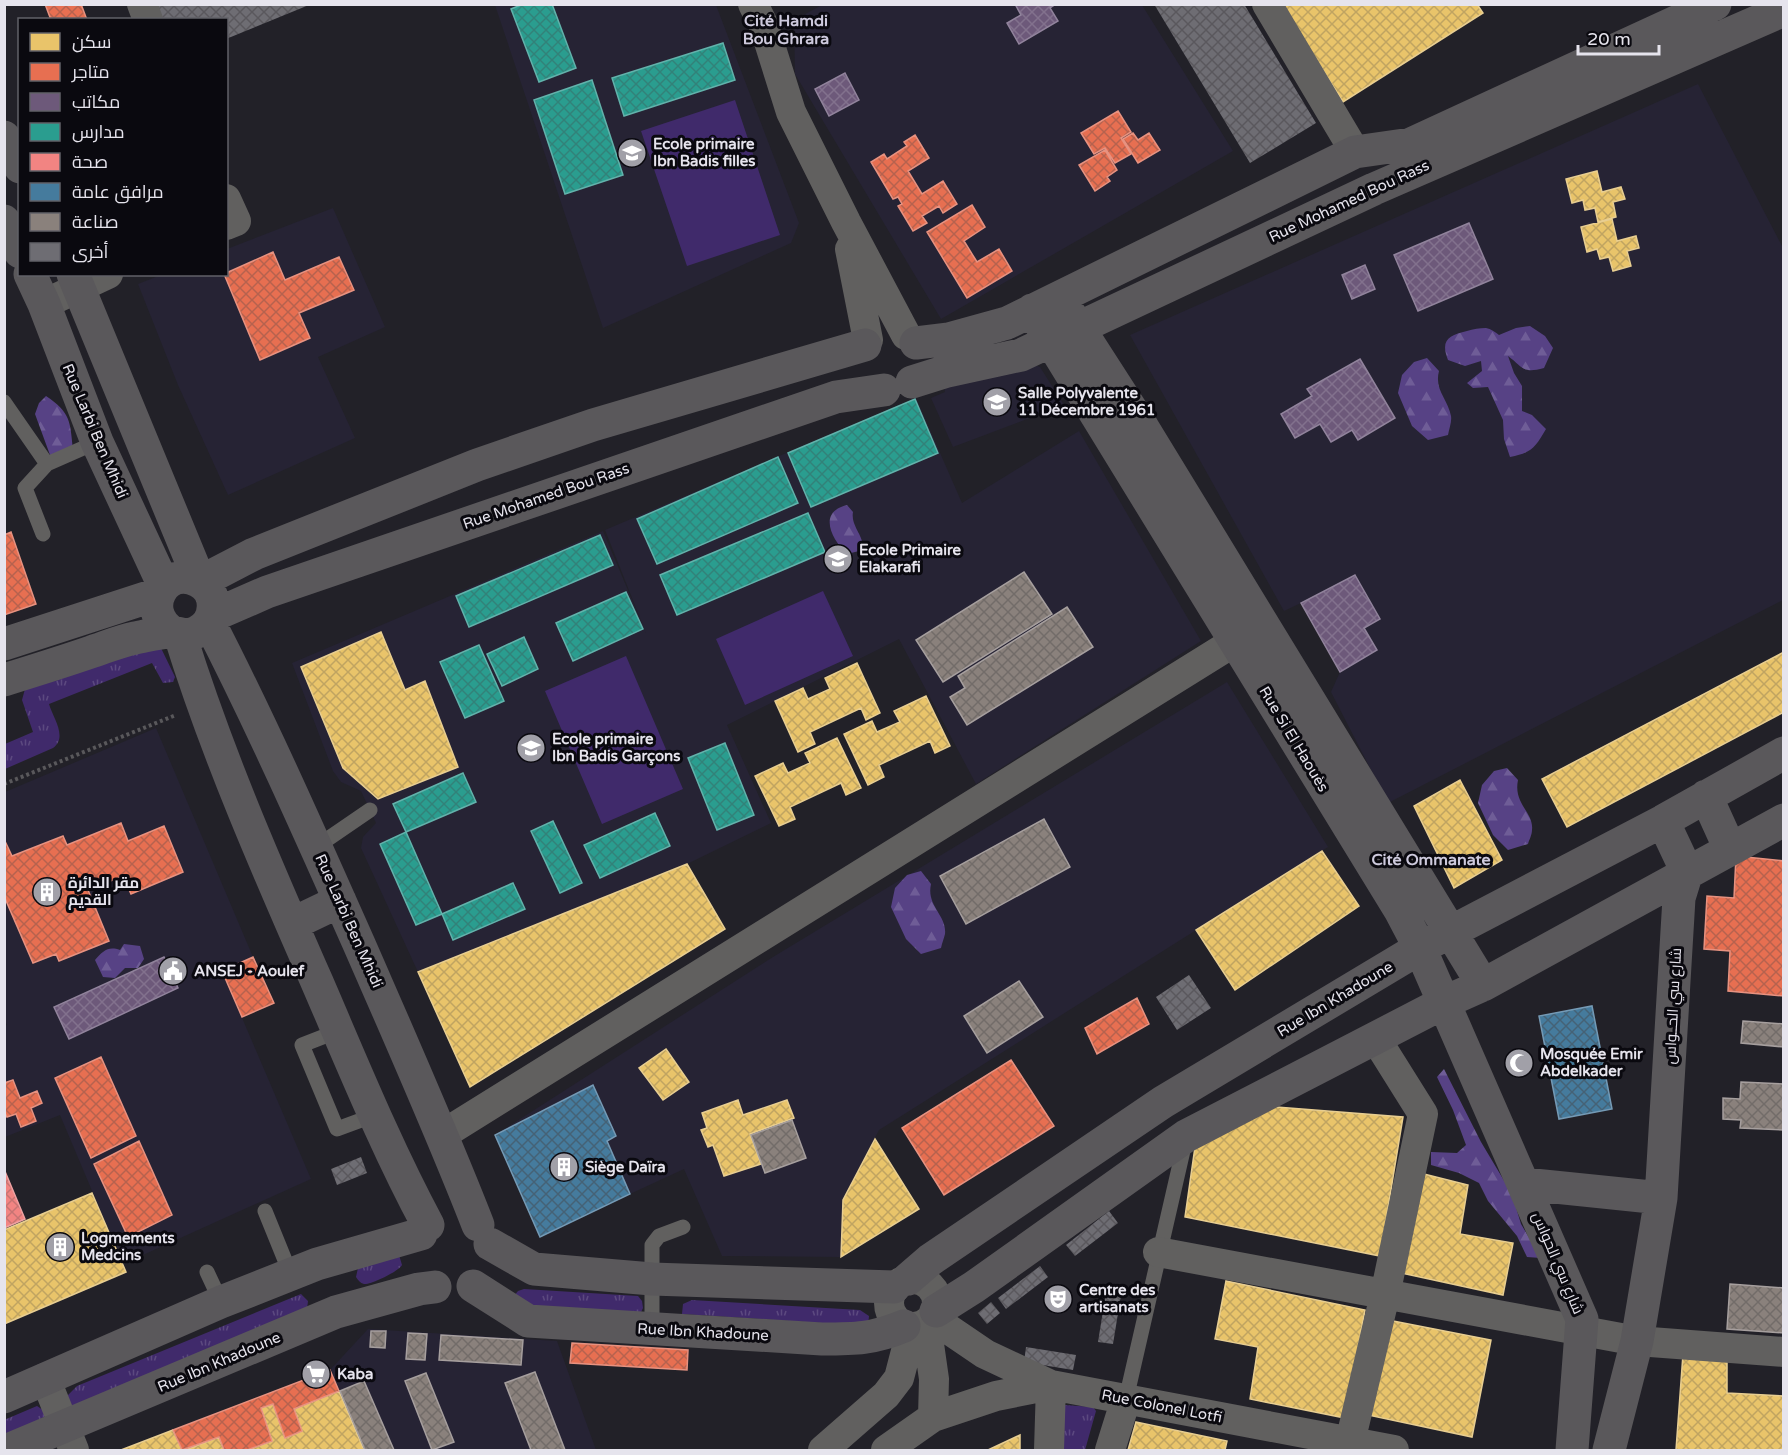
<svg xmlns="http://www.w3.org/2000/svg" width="1788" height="1455" font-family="'Varela Round',Cairo,sans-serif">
<defs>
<pattern id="grass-tufts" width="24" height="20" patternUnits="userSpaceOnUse" patternTransform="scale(1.5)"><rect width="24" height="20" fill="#402a6b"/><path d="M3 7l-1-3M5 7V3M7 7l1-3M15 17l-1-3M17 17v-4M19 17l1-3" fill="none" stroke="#5c4980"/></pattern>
<pattern id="forest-firs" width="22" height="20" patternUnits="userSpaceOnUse" patternTransform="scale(1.5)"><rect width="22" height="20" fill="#574285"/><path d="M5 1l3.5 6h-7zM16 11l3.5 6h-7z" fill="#6f5d97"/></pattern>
<pattern id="homes-cross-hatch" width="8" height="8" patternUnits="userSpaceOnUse" patternTransform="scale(1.5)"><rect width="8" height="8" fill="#e9c46a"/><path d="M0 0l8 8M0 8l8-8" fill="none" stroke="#c0a461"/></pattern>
<pattern id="shops-cross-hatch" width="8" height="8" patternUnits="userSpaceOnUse" patternTransform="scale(1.5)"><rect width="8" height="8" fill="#e76f51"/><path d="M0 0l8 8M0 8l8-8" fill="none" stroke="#b6624e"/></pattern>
<pattern id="offices-cross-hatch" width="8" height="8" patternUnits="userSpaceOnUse" patternTransform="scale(1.5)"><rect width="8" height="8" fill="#6d597a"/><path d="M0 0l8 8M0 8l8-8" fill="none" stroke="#82718d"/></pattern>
<pattern id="schools-cross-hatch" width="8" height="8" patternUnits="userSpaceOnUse" patternTransform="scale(1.5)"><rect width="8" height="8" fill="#2a9d8f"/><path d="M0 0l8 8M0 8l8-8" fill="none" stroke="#328279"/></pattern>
<pattern id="health-cross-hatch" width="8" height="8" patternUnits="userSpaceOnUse" patternTransform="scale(1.5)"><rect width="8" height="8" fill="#f28482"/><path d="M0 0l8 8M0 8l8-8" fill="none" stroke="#c77473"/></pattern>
<pattern id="public-cross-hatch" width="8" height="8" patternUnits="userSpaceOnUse" patternTransform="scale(1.5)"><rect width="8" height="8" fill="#457b9d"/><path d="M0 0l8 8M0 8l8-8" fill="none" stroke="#456276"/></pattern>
<pattern id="industry-cross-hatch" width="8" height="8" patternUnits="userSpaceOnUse" patternTransform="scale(1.5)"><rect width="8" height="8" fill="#8a817c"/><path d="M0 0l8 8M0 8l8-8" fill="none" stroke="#726c69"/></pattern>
<pattern id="building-cross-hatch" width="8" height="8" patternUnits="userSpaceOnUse" patternTransform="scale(1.5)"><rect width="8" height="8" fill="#6e6d73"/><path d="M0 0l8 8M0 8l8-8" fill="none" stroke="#5a585d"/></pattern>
</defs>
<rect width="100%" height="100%" fill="#222128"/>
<path fill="#262334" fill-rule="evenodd" d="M824,4L1142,5L1233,151L941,319L795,74L794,20Z
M495,5H523L511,9L539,82L576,68L552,5H716L799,223L791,243L603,328ZM723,43L735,80L624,116L612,78ZM592,81L623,175L565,194L534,100Z
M1698,84L1783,248V600L1388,803L1331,692L1340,672L1301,603L1284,611L1130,335Z
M333,208L385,327L318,357L355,438L228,495L178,385L138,284L161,275H224L260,360L310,338L299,313L354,289L339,257L285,280L273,252L227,272V249Z
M1020,360L1040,367L1064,405L953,447L931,398L945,392L944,386Z
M916,398L962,503L1079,431L1201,641L976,784L899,639L727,725L771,823L687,864L418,972L361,848L363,837L376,823L361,791L341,782L333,771L292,663L603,531L646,633L605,530ZM915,399L938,454L811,507L788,453ZM778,457L798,502L657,564L638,518ZM853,512L852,517L855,526L859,533L838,545L833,533ZM807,513L824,552L678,615L661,575Z
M1227,682L1328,847L879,1130L843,1200L841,1257L722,1256L684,1169L630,1194L607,1141L616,1136L593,1085L495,1135L773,957ZM1044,819L1070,867L966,924L940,876ZM1019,981L1042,1017L987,1052L964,1016ZM666,1049L689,1081L663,1100L640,1068ZM738,1100L743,1115L787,1100L794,1118L750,1134L760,1164L725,1176L713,1145L708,1147L702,1130L707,1128L702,1113Z
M156,728L253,957L222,971L311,1179L123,1264L60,1115L5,1137V1111L7,1117L16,1114L21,1127L36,1121L31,1108L42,1103L37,1092L20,1098L13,1080L5,1083V1026L7,1025L4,1018V896L33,963L56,954L60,961L109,941L88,890L123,876L131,894L183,872L164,826L128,841L121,824L67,845L62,836L12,856L5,839V792ZM163,957L178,988L69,1038L55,1007ZM101,1058L91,1157L55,1079ZM139,1141L172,1215L128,1236L94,1164Z
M368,1329L557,1341L596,1450H565L535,1372L506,1383L531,1450H432L454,1442L426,1373L405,1381L432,1450H394L364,1382L340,1391L364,1450L330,1370ZM408,1333L427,1334L425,1360L407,1358ZM441,1335L523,1340L521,1365L439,1360Z"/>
<path fill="url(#grass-tufts)" d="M160,646L175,677L173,682L163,683L152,663L49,704C53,718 68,737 53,748L5,769V744L33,732L22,700L25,689Z
M399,1255L402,1265C399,1271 371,1285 364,1284C360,1283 358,1280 356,1277L358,1268Z
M524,1289L638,1296L642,1301L643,1308L640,1314L522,1309L514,1296L518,1291Z
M301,1294L308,1301L307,1309L74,1409L67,1396L77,1386Z
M692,1300L860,1310L869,1316L868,1326L682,1314L683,1304Z
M1064,1405L1093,1407L1096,1411L1085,1450H1063Z
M37,1406L43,1410L46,1416L5,1437L4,1420Z"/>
<path fill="url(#forest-firs)" d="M1530,326L1545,336L1553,348L1544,368C1522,374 1523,367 1508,356L1514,373L1522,386V411L1532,415L1546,429C1535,448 1531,453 1510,457L1504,439L1503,420L1488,387L1473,388L1467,383L1482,371L1481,361L1465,366L1448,360C1440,340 1449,335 1467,331C1473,329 1480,328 1486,328C1491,329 1495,332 1499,335L1516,328Z
M1427,358L1439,371C1434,390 1448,399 1451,416C1452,422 1449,429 1448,435L1428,440L1412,426L1398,393L1402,375L1414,362Z
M46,396C71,413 70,421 73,450L50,455L35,414L39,403Z
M847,505L853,512C851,523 859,531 862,541L859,551L847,554C832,540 817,512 847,505Z
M1507,768L1518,780C1513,804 1534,812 1532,830C1532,835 1529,840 1528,844L1508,850L1493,835L1478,803L1482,785L1494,771Z
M921,871L931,884C926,906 947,915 945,934C944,938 942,943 941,948L921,954L906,939L891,907L895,888L907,875Z
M124,944L140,946L144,959L138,968H125L115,978L103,977L95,960C103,951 108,946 120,950Z
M1444,1069L1481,1142L1512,1194L1521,1224L1541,1258L1527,1257L1517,1236L1488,1201L1479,1183L1459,1173L1431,1165V1152L1457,1153L1466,1145L1453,1110L1437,1077Z"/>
<path fill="#402a6b" d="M735,100L780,235L687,266L641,131Z
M823,591L853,656L745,705L716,639Z
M626,656L683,789L602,824L545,691Z"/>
<path fill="url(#homes-cross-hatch)" stroke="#e8ce91" stroke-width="1.5" d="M1281,4H1477L1483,13L1343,102Z
M1597,171L1602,192L1621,187L1625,199L1613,202L1616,217L1598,222L1595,208L1585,210L1583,200L1572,203L1566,179Z
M1612,219L1617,241L1636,236L1639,248L1627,251L1631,266L1613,271L1609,257L1600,259L1597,249L1587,252L1581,227Z
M381,632L405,690L425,681L458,767L378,799L343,768L301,667Z
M1784,652V712L1567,827L1542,779Z
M857,663L880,713L866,720L861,708L810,732L815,744L798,752L775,701L803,688L808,699L830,689L825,678Z
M926,696L950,746L935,753L930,741L879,765L884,777L868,785L844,734L872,721L877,732L900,722L894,711Z
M837,738L861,788L846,795L841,783L790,807L795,819L779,826L755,776L783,763L788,773L810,763L805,753Z
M1460,780L1502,860L1454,888L1414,806Z
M1322,851L1359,906L1235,990L1196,930Z
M687,864L725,929L470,1087L418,972Z
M666,1049L689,1082L663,1100L639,1068Z
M738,1100L743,1115L787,1100L794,1118L750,1134L761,1164L724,1176L713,1145L708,1147L701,1130L707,1128L702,1113Z
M1251,1105L1403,1117L1380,1256L1185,1217L1197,1133Z
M875,1139L919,1209L841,1257L843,1200Z
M1420,1173L1468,1185L1460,1234L1513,1243L1503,1295L1401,1273Z
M92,1193L126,1272L4,1324V1230Z
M1226,1281L1365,1310L1345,1418L1250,1399L1258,1347L1215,1339Z
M1388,1320L1491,1340L1472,1437L1368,1415Z
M1683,1354L1727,1356V1393L1784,1396V1450H1676Z
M339,1391L364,1450H247L272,1441L261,1408L273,1404L285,1438L302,1431L294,1409Z
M1136,1422L1227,1441L1225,1450H1128Z
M173,1430L182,1450H121Z
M1020,1435V1450H988Z
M219,1437L224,1450H185Z"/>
<path fill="url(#shops-cross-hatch)" stroke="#e79280" stroke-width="1.5" d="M45,4H81L87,20H51Z
M1118,111L1131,132L1121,138L1131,154L1115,163L1105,148L1094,154L1081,133Z
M1133,133L1138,140L1149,133L1160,150L1138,163L1123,139Z
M915,135L929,158L908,171L922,194L943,181L957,204L943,213L939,206L922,216L927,223L913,231L898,206L902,204L898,197L893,199L871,162L884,154L887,159L907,146L904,142Z
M1105,150L1117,170L1107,177L1110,181L1095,191L1079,165Z
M972,205L985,227L964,241L977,262L999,249L1012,271L967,298L927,232Z
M273,252L285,280L339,257L354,290L299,313L310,338L260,360L224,274Z
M11,532L36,604L4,615V535Z
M121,823L128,841L164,826L183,872L131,894L123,876L88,890L109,941L59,961L56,954L33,963L4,896V839L12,856L63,836L67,845Z
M1736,856L1784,861V996L1728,991L1730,951L1704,949L1707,896L1734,898Z
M253,957L274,1003L242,1017L222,971Z
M1137,998L1149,1024L1097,1054L1085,1028Z
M101,1057L136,1136L91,1158L55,1078Z
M1011,1060L1054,1126L944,1195L902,1128Z
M13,1080L20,1098L37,1091L42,1103L31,1108L36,1121L21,1127L16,1114L7,1117L4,1111V1083Z
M139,1141L172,1215L128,1237L94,1164Z
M572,1343L688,1350L687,1370L570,1363Z
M330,1370L339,1391L294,1409L302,1431L285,1438L273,1404L261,1408L272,1441L247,1450H224L219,1437L182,1450L173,1430Z"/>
<path fill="url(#offices-cross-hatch)" stroke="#91839c" stroke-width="1.5" d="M1015,4H1056L1050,8L1058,21L1019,44L1007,23L1021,15Z
M845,73L859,100L829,116L815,89Z
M1469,223L1493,279L1418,311L1394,255Z
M1365,265L1375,289L1352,299L1342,275Z
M1360,359L1395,418L1358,440L1352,430L1331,442L1320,424L1295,438L1281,414L1312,396L1307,389Z
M1355,575L1380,619L1364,628L1377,650L1340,672L1301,603Z
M164,957L178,988L69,1039L54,1007Z"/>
<path fill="url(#schools-cross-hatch)" stroke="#62b2ab" stroke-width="1.5" d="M523,4H552L576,68L539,82L511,9Z
M723,43L735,80L624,116L612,78Z
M592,80L623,175L565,194L534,100Z
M915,399L938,453L811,507L788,453Z
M778,457L798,503L657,564L637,519Z
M808,513L825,552L677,615L660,575Z
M600,535L613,565L469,627L456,596Z
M626,592L643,629L573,661L556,623Z
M524,637L538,669L502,686L487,654Z
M479,645L504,701L465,718L440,662Z
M725,743L754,815L717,830L688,758Z
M463,773L476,802L406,832L393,804Z
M655,813L670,846L600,878L584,845Z
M553,821L582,883L560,893L531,831Z
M406,832L442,914L416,925L380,844Z
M513,883L525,909L453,940L442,914Z"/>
<path fill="url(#health-cross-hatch)" stroke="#eea1a2" stroke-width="1.5" d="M4,1169L25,1219L4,1228Z"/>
<path fill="url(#public-cross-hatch)" stroke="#759ab5" stroke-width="1.5" d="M1592,1006L1612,1109L1559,1119L1539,1016Z
M593,1085L616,1136L607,1141L630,1194L540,1237L495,1135Z"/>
<path fill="url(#industry-cross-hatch)" stroke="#a69f9e" stroke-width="1.5" d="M1024,572L1052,614L943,682L916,640Z
M1067,607L1093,647L967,725L950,697L965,688L958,676Z
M1044,819L1070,867L966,924L940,876Z
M1019,981L1043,1017L987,1053L964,1016Z
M1743,1021L1784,1024V1047L1741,1043Z
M1741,1082L1784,1084V1130L1740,1128L1741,1120L1723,1119V1098L1740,1099Z
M792,1120L806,1158L765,1173L751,1135Z
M1730,1284L1784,1288V1333L1727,1329Z
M371,1331H386L385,1348L370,1347Z
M408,1333L427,1334L425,1360L406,1359Z
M441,1335L523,1340L521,1365L439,1360Z
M535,1372L565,1450H531L505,1383Z
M426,1373L454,1442L432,1450L405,1381Z
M364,1381L394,1450H365L340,1391Z"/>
<path fill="url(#building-cross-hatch)" d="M153,4L309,5L226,39V20H161Z
M1154,4H1244L1316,123L1250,163Z
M1189,975L1211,1008L1177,1030L1156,997Z
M361,1157L367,1173L337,1185L331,1169Z
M1109,1211L1118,1223L1075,1256L1066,1245Z
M1040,1266L1048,1277L1006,1309L998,1298Z
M1107,1286L1122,1289L1113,1344L1098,1342Z
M991,1302L1000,1313L987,1324L978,1313Z
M1026,1347L1076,1355L1073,1370L1024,1362Z"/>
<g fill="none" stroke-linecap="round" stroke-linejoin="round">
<path stroke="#59585b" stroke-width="4" stroke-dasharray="3 3" stroke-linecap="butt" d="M4,784L176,715"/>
<path stroke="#61605f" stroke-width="15" d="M4,402L47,464
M43,534L25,488L47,464L97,442
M316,847L370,810
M338,1031L302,1045L337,1129L375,1115
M265,1211L291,1275
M207,1272L221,1302
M652,1330V1245L659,1236L683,1227
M1126,1399L1185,1142"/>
<path stroke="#61605f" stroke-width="30" d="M142,4L148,20
M753,4L764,26L791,112L846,222L906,335
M1267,4L1355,152
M226,199L236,221L226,225
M850,249L868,340
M44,304L108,274
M442,1135L1255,629
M1158,1252L1637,1341L1784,1352
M889 1303a24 24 0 1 1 48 0a24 24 0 1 1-48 0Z
M932,1318L985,1354L1051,1385
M926,1323L934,1379L933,1417
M45,1378L74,1450
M1350,1442L1385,1295L1423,1114L1376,1039
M823,1450L886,1395L899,1378L912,1328
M886,1450L933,1417L996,1396L1051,1385L1394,1450
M1049,1450L1051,1385
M1110,1450L1126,1399"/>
<path stroke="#5a585b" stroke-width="33" d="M4,137L20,167
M4,221L20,252
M30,274L44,304L97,442L164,586
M73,274L200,582L254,554L477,465L593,425L865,345
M1032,310L1400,910L1420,948L1582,1319L1572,1450
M1067,310L1143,428L1483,985
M916,343L949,339L1007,323L1355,152L1411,144L1715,4
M912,382L947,371L1021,355L1374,189L1784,10
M212,616L267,592L836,397L884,390
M209,622C263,727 311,836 359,944C400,1038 441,1130 478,1225
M180,635C217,754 267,868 317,982C352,1063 386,1147 428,1225
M4,644L158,594
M4,680C33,671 62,662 91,652C106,647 120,641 135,638C146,636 160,632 171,632C181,633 187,637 197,632C218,622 219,591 198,581C165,564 139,610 172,632
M1706,796L1730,849
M292,924L340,901
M1524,1184L1661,1198
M490,1244L534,1269L652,1279L894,1287
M908,1279L930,1260L1163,1102L1420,948L1663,821L1784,753
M473,1286L528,1321L822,1339C855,1339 873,1339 904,1326
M936,1311L974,1287L1186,1136L1445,1002L1483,985L1784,820
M4,1397L221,1302L317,1264L421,1234
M8,1450L336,1312L419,1289L435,1287
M1609,1450L1637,1341L1661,1198L1679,898L1687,872L1663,821"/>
</g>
<defs>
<g id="school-disc" transform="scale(1.5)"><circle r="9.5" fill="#a1a0a8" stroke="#0a090f"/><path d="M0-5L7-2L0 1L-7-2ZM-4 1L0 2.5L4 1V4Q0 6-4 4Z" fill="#fff"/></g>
<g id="building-disc" transform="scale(1.5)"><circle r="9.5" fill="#a1a0a8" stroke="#0a090f"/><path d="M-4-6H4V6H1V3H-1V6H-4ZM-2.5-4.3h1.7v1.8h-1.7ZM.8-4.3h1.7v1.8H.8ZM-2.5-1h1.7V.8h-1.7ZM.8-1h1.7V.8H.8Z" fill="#fff"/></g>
<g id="civic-disc" transform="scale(1.5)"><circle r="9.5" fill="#a1a0a8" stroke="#0a090f"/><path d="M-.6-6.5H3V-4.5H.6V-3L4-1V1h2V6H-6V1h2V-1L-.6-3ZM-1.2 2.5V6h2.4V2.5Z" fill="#fff"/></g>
<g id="mosque-disc" transform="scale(1.5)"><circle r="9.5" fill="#a1a0a8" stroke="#0a090f"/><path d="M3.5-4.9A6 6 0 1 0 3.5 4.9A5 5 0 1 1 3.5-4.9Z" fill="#fff"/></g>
<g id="theatre-disc" transform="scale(1.5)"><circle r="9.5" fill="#a1a0a8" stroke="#0a090f"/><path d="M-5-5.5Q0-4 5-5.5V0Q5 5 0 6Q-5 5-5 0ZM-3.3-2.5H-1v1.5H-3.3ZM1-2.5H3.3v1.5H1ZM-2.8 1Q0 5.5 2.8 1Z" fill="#fff"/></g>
<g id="supermarket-disc" transform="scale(1.5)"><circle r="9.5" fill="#a1a0a8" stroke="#0a090f"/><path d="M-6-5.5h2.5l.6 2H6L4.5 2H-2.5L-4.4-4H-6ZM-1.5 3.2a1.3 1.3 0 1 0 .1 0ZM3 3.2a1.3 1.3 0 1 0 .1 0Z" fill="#fff"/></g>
</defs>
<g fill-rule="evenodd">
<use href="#school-disc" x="632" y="153"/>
<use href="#school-disc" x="997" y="402"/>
<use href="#school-disc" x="838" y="559"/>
<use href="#school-disc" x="531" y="748"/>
<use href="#building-disc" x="47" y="892"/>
<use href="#civic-disc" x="173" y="971"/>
<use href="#mosque-disc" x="1519" y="1063"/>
<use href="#building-disc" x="564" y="1167"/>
<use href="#building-disc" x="60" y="1247"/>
<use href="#theatre-disc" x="1058" y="1299"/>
<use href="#supermarket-disc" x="316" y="1374"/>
</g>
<g text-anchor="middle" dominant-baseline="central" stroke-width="6" stroke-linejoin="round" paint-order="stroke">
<g font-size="15" font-weight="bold" fill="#e6e4ed" stroke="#0a090f" text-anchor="start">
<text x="653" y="144">Ecole primaire<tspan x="653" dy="17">Ibn Badis filles</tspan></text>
<text x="1018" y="393">Salle Polyvalente<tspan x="1018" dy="17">11 Décembre 1961</tspan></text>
<text x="859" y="550">Ecole Primaire<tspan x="859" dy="17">Elakarafi</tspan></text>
<text x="552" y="739">Ecole primaire<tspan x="552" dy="17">Ibn Badis Garçons</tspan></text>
<text x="68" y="883">مقر الدائرة<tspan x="68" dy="17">القديم</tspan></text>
<text x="194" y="971">ANSEJ - Aoulef</text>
<text x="1540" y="1054">Mosquée Emir<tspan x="1540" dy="17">Abdelkader</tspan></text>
<text x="585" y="1167">Siège Daïra</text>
<text x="81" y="1238">Logmements<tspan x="81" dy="17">Medcins</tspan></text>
<text x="1079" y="1290">Centre des<tspan x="1079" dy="17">artisanats</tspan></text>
<text x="337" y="1374">Kaba</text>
</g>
<g font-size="15" fill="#e6e4ed" stroke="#0a090f">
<text transform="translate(1349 201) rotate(-25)">Rue Mohamed Bou Rass</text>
<text transform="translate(95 431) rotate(67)">Rue Larbi Ben Mhidi</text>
<text transform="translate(546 496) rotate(-19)">Rue Mohamed Bou Rass</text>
<text transform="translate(1294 739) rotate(59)">Rue Si El Haouès</text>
<text transform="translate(349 921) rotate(66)">Rue Larbi Ben Mhidi</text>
<text transform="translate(1335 999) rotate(-31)">Rue Ibn Khadoune</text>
<text transform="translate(1673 1006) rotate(-87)">شارع سي الحــواس</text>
<text transform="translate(1558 1263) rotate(67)">شارع سي الحواس</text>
<text transform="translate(703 1332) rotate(3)">Rue Ibn Khadoune</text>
<text transform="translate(219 1362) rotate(-23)">Rue Ibn Khadoune</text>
<text transform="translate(1162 1406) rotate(11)">Rue Colonel Lotfi</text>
</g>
<g font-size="16" font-weight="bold" fill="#cdc9dc" stroke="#0a090f">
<text x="786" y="21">Cité Hamdi<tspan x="786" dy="18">Bou Ghrara</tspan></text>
<text x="1431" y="860">Cité Ommanate</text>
</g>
</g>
<rect width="1788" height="1455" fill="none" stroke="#e6e4ed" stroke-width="12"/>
<rect x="18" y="18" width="210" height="258" fill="#0a090f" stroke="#626168" stroke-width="1.5"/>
<rect x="30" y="33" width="30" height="18" fill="#e9c46a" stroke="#626168" stroke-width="1.5"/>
<text x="72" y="48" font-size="18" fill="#e6e4ed">سكن</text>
<rect x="30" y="63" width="30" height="18" fill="#e76f51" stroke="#626168" stroke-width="1.5"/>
<text x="72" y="78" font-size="18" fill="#e6e4ed">متاجر</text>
<rect x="30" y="93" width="30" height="18" fill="#6d597a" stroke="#626168" stroke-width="1.5"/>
<text x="72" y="108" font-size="18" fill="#e6e4ed">مكاتب</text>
<rect x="30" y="123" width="30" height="18" fill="#2a9d8f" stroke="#626168" stroke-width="1.5"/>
<text x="72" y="138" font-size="18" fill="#e6e4ed">مدارس</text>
<rect x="30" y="153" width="30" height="18" fill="#f28482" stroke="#626168" stroke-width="1.5"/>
<text x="72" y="168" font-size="18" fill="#e6e4ed">صحة</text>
<rect x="30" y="183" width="30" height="18" fill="#457b9d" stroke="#626168" stroke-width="1.5"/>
<text x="72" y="198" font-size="18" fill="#e6e4ed">مرافق عامة</text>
<rect x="30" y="213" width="30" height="18" fill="#8a817c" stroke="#626168" stroke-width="1.5"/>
<text x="72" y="228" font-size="18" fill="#e6e4ed">صناعة</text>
<rect x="30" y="243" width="30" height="18" fill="#6e6d73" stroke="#626168" stroke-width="1.5"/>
<text x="72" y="258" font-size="18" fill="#e6e4ed">أخرى</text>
<path d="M1578 45v9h81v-9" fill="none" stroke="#e6e4ed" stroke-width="3"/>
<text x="1587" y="45" font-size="18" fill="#e6e4ed" stroke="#0a090f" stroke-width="4.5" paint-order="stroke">20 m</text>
</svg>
